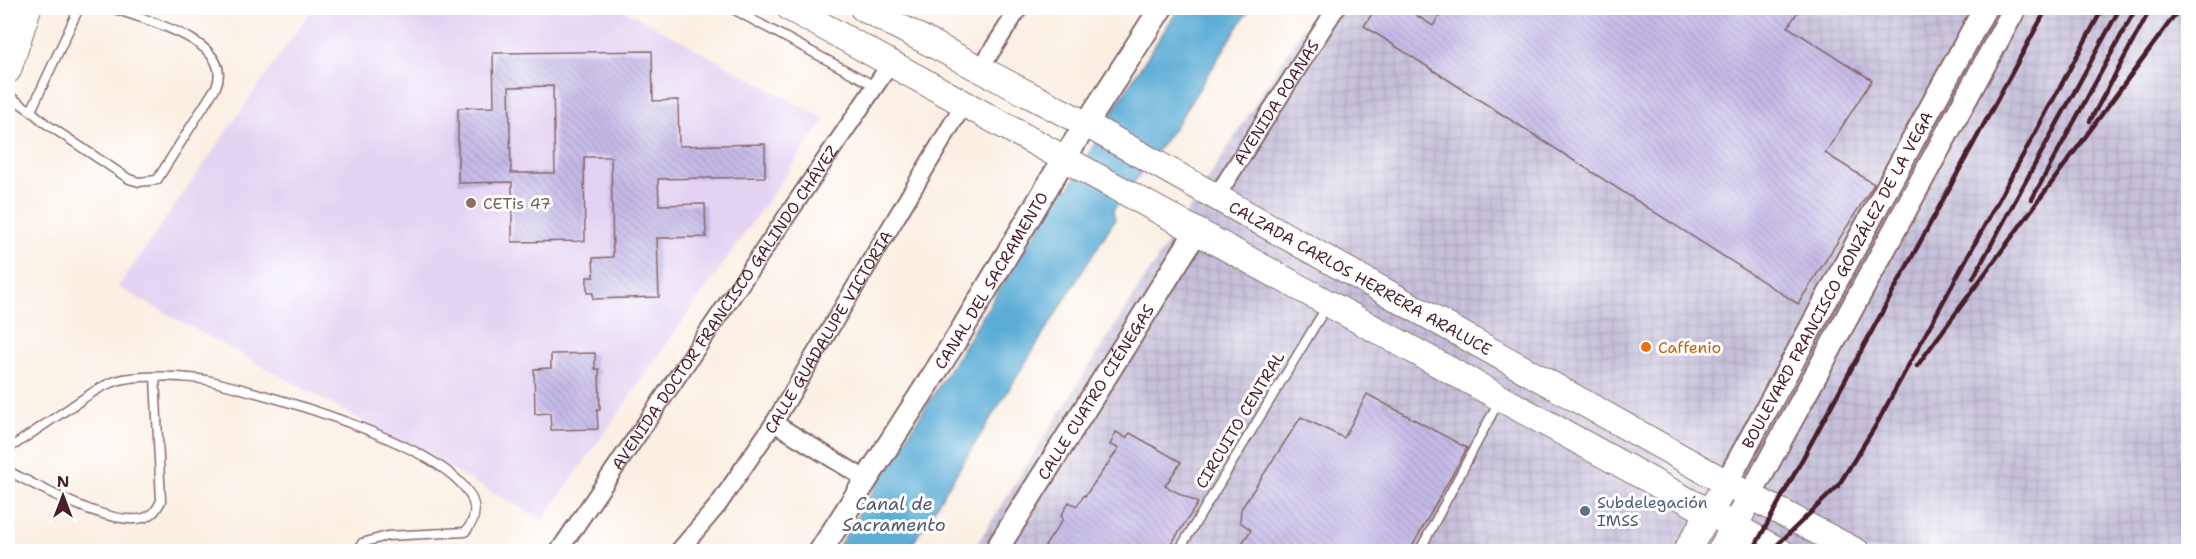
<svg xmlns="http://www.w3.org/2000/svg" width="2196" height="559" font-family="'Shantell Sans',sans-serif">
<defs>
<pattern id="industrial-grid" width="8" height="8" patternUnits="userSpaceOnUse" patternTransform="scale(1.5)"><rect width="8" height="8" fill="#c6c0da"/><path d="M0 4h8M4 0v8" fill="none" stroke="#aca5bb"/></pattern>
<pattern id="building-back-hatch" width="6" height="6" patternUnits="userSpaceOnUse" patternTransform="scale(1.5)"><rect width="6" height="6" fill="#c4bae7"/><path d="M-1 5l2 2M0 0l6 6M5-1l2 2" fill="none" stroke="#aa9fc6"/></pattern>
</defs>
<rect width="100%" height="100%" fill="#fff"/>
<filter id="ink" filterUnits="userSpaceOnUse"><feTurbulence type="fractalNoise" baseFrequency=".0167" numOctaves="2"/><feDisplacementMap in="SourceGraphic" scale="12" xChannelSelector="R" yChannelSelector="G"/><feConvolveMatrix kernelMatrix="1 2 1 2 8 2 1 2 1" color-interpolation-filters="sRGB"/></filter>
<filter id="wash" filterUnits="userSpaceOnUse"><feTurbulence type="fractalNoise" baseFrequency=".008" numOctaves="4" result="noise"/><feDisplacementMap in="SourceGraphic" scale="24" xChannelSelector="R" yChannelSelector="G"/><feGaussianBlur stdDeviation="1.35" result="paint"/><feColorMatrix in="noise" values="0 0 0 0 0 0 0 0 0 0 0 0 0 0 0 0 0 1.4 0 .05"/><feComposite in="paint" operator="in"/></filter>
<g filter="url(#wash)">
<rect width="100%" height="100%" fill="#faefe2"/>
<path fill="#e3d3f3" d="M313,8H621L825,119L543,520L118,287Z"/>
<path fill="url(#industrial-grid)" d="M1316,8H2188V551L972,552Z"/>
<path fill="#5badd6" stroke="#526680" stroke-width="1.5" d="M1179,8H1250L1174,128L1113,210L1115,219L908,551L835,552L1059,194L1070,187L1119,101Z"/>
<g id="blocks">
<path fill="url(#building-back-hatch)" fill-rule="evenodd" d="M1376,8H1405L1433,26L1445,8H1800L1788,27L1872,80L1825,153L1874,184L1798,304L1364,26Z
M652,51L653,101L678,100L679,146L765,144V177L658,179L659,205L705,204L706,237L657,238L659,297L593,299V293H587V277H594L593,258L613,257L611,157H584L585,241L512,242V182L458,183V108L494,107L493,53ZM553,86L555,173H511L509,87Z
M595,353V369H599L600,410H597L598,429L551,430L550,413L535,414L534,369L551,368V354Z
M1367,394L1467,448L1409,552H1236L1251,530L1240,522L1241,509L1301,417L1344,438Z
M1116,432L1126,438L1130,433L1181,462L1165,486L1198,503L1166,552H1041L1063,519L1061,516L1069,502L1077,506L1084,495L1085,496L1119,448L1110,445Z"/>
</g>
</g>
<g filter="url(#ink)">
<use href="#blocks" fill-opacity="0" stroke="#88686b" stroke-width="1.5"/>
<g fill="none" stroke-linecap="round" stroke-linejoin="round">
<g stroke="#88686b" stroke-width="11">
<path id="lane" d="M731,8L875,86
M8,95L31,111L79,8
M31,111L45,123L129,179L139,182L157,180L216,87C236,41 142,19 112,8
M8,449C28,436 48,422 68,409C86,397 103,383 124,379C146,375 189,376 211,381C251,391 529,462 465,532L387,536L362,543L358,552
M8,471C36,485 126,537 153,513C156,510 159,505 161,501L155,377
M1178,552L1327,306
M1419,552L1499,401"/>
</g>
<g stroke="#88686b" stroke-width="20">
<g id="street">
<path d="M980,69L1019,8"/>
<path id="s1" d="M1216,197L1336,8"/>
<path d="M774,423L867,480"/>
<path id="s2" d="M558,552L891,63"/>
<path id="s3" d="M678,552L718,505L774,423L965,102"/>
</g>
</g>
<g stroke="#88686b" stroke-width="26">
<g id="secondary">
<path id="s4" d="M1727,482L1985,8"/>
<path d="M1750,496L2015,8"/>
<path id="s5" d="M820,552L959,335L1065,157L1161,8"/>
<path id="s6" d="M995,552L1196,232"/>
</g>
</g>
<g stroke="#88686b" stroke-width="28">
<g id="primary">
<path d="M790,8L1781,552"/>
<path id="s7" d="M863,8L1093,128L1750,496L1857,552"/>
<path d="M8,70L28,8"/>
<path d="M1686,552L1718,498"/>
<path d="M1720,552L1742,512"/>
</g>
</g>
<use href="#lane" stroke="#fff" stroke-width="8"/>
<use href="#street" stroke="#fff" stroke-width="16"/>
<use href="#secondary" stroke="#fff" stroke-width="22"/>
<use href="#primary" stroke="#fff" stroke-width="26"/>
<path stroke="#4a1f2b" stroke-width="4.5" d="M2090,121L2151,8
M2032,199L2136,8
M1973,278L2120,8
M1917,366L2180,8
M1752,552L2047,8
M1770,552L1838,486L1876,425L2103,8"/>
</g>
</g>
<circle fill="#8d6e63" stroke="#fff" stroke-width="2" cx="471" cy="203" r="6"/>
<circle fill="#e8710a" stroke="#fff" stroke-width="2" cx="1646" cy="347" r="6"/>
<circle fill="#5c6f8a" stroke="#fff" stroke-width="2" cx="1585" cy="511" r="6"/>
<g text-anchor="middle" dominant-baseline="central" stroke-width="6" stroke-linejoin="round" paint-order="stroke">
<g font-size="16" fill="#4a1f2b" stroke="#fff">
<text stroke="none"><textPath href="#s1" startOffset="112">AVENIDA POANAS</textPath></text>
<text stroke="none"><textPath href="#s7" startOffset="566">CALZADA CARLOS HERRERA ARALUCE</textPath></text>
<text stroke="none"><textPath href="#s5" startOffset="321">CANAL DEL SACRAMENTO</textPath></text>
<text stroke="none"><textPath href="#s4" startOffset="230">BOULEVARD FRANCISCO GONZÁLEZ DE LA VEGA</textPath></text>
<text stroke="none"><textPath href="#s2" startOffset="296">AVENIDA DOCTOR FRANCISCO GALINDO CHÁVEZ</textPath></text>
<text stroke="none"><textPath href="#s3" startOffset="267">CALLE GUADALUPE VICTORIA</textPath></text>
<text stroke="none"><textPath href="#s6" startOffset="189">CALLE CUATRO CIÉNEGAS</textPath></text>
<text transform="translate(1240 420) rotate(-59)">CIRCUITO CENTRAL</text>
</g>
<g font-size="16" fill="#785e54" stroke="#fff" text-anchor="start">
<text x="483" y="203">CETis 47</text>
</g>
<g font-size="16" fill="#c56008" stroke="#fff" text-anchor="start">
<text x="1658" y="347">Caffenio</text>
</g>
<g font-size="16" fill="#4e5e75" stroke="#fff" text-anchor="start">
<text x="1597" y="502">Subdelegación<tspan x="1597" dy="18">IMSS</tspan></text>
</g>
<g font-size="18" font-style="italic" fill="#51586f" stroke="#fff">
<text x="894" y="504">Canal de<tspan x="894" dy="21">Sacramento</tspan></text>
</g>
</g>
<rect width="2196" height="559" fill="none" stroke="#fff" stroke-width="30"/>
<g transform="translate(63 496)" stroke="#ffffff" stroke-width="4.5" paint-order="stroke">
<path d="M0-4.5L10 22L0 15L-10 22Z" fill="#4a1f2b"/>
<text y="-9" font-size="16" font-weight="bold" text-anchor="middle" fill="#4a1f2b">N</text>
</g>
</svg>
